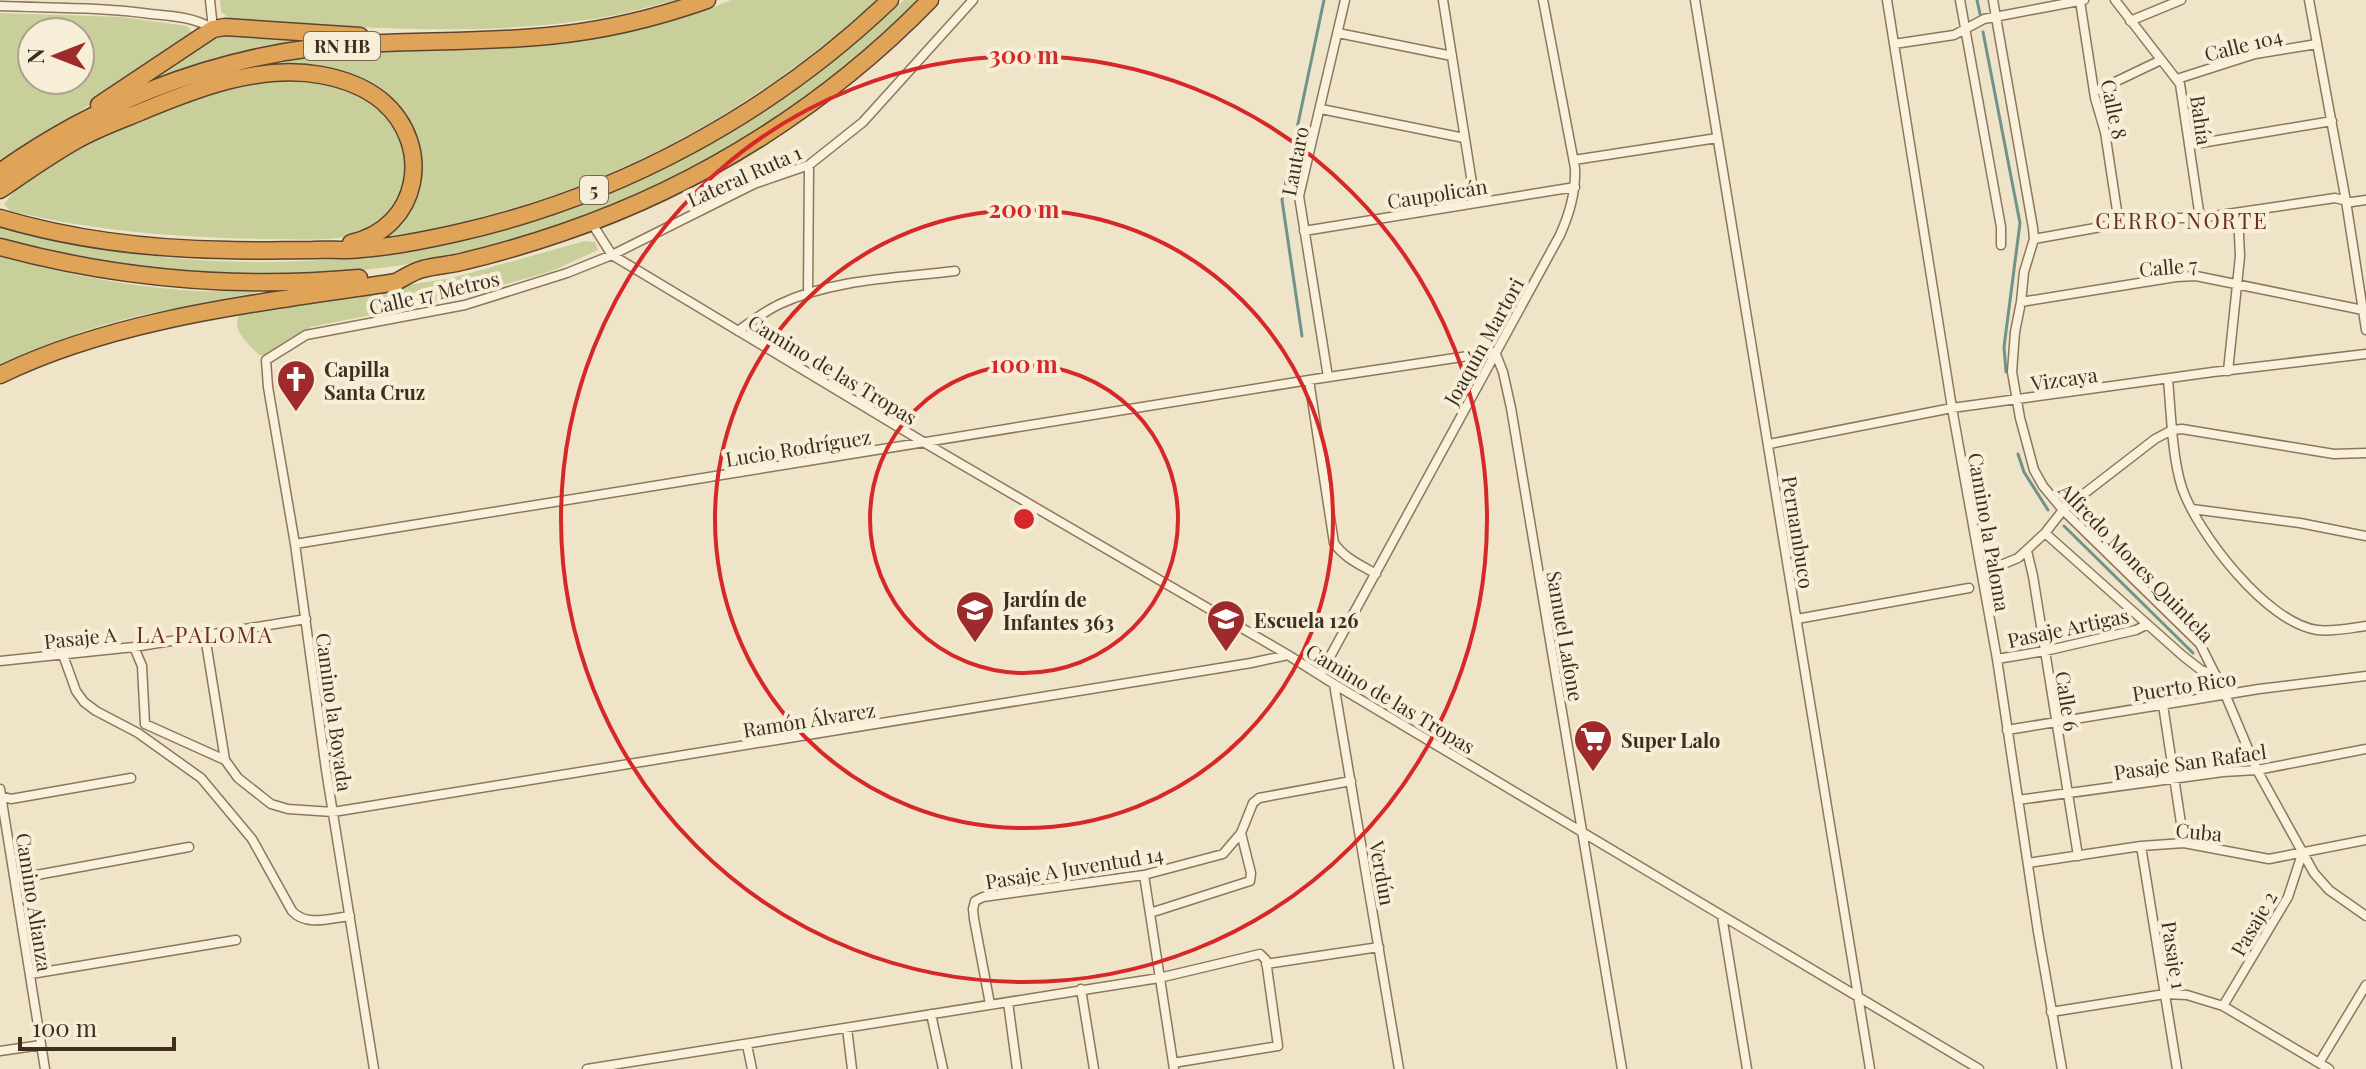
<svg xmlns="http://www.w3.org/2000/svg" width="2366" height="1069" font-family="'Playfair Display',serif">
<rect width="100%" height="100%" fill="#f0e4c8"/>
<path fill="#c9cf9b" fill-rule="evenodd" d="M220,0H676C648,7 621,15 593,19C473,38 352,26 232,20L221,12Z
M731,0H877C764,101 635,177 488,215C455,224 421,233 387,236L410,209L419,189L421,164L419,147L411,125L397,105L387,96L360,79L233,75L0,182V179C86,123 181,76 283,60C355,50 428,52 501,48C579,44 658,30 731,0Z
M904,0H921C880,39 838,77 791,109C647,208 475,270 299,274C277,275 255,277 233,276C191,273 147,271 106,264C71,257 35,248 0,240V226C277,302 542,257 781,99C825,70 865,35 904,0Z
M0,13L122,17L187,26L191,31L192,35L187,42L21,149L0,160ZM32,32H80V80H32Z
M219,34L318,39L136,89Z
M288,78C314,81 341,83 364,96C370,99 374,104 378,108C391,120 405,136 407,153C411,190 393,223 357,234C330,242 299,239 272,239C184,238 97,232 11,211L4,205C12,190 26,182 40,172C111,122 201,90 288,78Z
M585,241L595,242L598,250L552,271L460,297L311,327L265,355H259C247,342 228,328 242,311L452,278Z
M0,256C64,274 130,287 197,291C218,292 239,290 259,292C207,303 154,310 103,325C67,336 33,350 0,367Z"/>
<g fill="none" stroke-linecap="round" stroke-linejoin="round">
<path stroke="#6f938a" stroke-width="3" d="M1977,0L1980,14
M1983,32L2020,223L2004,347L2006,372
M1302,336L1282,200L1324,0
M2018,454L2024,472L2048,510
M2064,526L2193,653"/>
<g stroke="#8d765c" stroke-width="11">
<path id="street" d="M210,0L213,29
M1443,0L1475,202
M1695,0L1870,1069
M1887,0L1952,408L1997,659L2038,932L2062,1069
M1960,0L2001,227V245
M1993,0L2033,228L2034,239L2024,272L2021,302L2015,332L2012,372L2020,418L2034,470L2043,486L2063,510L2200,644L2225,694L2257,770L2314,873L2329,890L2366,916
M2115,0L2180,84L2200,218
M2309,0L2346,201L2366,330
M2080,1L2095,98L2105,132L2119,224
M0,6C50,8 101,7 151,14C173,16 193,17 212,28
M2130,21L2181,0
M1338,33L1452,56
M1894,44L1954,35L1984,19L2084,0
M2177,79L2255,54L2317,44
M2094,92L2161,60
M1321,109L1464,138
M2189,145L2332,121
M1574,160L1717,138
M591,222L612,255L925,443L1288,655L1334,684L1979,1069
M1304,231L1575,187
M2034,239L2151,218H2200L2335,198L2352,202L2366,200
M808,294L809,165
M2021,302L2176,277L2196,276L2363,310
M738,331C752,321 765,311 780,304C833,279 897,278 955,271
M2228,371L2240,256L2238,213
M1328,377L1299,196L1345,0
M2168,379C2171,412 2172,457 2182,488C2198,534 2267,623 2317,630C2333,632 2350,628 2366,626
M1309,380L1334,543C1344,558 1361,565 1376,574
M1769,444L1952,408L2213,372L2366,354
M2192,509L2300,523L2366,536
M2045,533L2183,656L2201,670L2216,675
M295,544L1309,380L1495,352L1503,372L1511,408L1622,1069
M2027,551L2033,576L2078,856
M1981,565H2001L2018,558L2045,533L2063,510L2155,439L2172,430L2182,429L2334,454L2366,453
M1797,619L1969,588
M205,636L225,760
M134,647L142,666L145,724
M63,655L76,691L84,702L96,711L138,733L201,778L252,839L292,911C306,927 331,918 350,916
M1997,659L2045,651L2136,630L2146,625
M0,661L134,647L306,619
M1320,675L1560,235C1570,213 1576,192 1575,168L1543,0
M1334,684L1399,1069
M2163,705L2184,843
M145,724L225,760L238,778L271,804L288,809L333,812L1251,663L1288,655
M2007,730L2259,689L2366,676
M0,789L45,1069
M1,796L11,799L131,778
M2018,800L2223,772L2257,770L2366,749
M2141,846L2177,1069
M2028,863L2141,846L2184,843L2269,859L2366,840
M1144,875L1174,1069
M15,879L189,847
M1150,913L1250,881L1251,873L1241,833
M1722,916L1747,1069
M1266,964L1379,947
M31,974L236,940
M1081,989L1094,1069
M1008,1002L1017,1069
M990,1004L974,919L973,909L975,901L983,897L1144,875L1223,854L1241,833L1253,803L1259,798L1351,781
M2223,1006L2288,897L2302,854
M2051,1012L2165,994L2187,995L2223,1006L2329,1069
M931,1014L943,1069
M847,1028L852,1069
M747,1045L752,1069
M0,1051L41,1045
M2319,1063L2366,985
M374,1069L326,770L295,544L268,387L266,360L306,335L465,305L567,273L612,255L754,184L809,165L863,122L973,0
M587,1069L1159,978L1260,954L1266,960L1278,1046L1173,1063"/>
</g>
<g stroke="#5b4430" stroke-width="19">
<path id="highway" d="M99,105L213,29L225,27L360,36
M0,172C91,107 200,62 312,48C390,39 469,44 548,36C602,31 656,18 707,0
M0,190C25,173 50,155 77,140C96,129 118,121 138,113C195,89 258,64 321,75C343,79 365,87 382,101C434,145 420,228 351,243
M0,218C74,240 150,249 228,250C256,251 284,250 313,250C329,249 345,251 361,249C393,247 426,240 457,233C618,197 771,114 890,0
M0,247C118,279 238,289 359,278
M0,375C121,316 264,303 396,282C405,277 414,271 423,269C437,265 452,265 465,261C499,253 532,243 564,232C702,185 829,104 930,0"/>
</g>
<use href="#street" stroke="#faf1dc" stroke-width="8"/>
<use href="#highway" stroke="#e0a458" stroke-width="16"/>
</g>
<g fill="none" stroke="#d62828" stroke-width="4">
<circle cx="1024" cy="519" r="154"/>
<circle cx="1024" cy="519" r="309"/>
<circle cx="1024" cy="519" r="463"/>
</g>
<defs>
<g id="church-pin" transform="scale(2)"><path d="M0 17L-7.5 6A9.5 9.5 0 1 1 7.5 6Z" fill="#9e2a2b" stroke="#f7eed8"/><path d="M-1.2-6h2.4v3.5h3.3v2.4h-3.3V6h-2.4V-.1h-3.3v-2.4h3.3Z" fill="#fff"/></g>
<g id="school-pin" transform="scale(2)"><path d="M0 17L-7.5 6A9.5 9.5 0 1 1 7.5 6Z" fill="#9e2a2b" stroke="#f7eed8"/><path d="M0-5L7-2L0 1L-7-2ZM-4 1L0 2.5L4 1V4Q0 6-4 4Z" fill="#fff"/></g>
<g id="supermarket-pin" transform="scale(2)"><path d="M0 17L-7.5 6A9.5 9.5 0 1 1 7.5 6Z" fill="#9e2a2b" stroke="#f7eed8"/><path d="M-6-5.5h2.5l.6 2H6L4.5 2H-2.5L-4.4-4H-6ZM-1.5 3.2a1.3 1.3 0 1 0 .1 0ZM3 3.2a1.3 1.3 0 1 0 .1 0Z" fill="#fff"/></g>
</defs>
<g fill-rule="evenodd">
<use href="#church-pin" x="296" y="379"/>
<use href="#school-pin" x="975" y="610"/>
<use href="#school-pin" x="1226" y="619"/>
<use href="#supermarket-pin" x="1593" y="739"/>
</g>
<g text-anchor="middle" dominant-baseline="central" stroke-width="8" stroke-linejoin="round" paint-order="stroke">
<g fill="#f7eed8" stroke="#756857" stroke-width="2">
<rect x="304" y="32" width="76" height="28" rx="6"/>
<rect x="580" y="176" width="28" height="28" rx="6"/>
</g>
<g font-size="18" font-weight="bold" fill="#3d2e20">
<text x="342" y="46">RN HB</text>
<text x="594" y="190">5</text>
</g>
<g font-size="20" fill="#3d2e20" stroke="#f7eed8">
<text transform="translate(2243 44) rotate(-14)">Calle 104</text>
<text transform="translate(2115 109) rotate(78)">Calle 8</text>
<text transform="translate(2202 120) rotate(82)">Bahía</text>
<text transform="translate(1294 161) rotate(-79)">Lautaro</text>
<text transform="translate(744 175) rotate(-24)">Lateral Ruta 1</text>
<text transform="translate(1437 193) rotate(-9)">Caupolicán</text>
<text transform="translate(2168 266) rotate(-5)">Calle 7</text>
<text transform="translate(434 292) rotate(-13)">Calle 17 Metros</text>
<text transform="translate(1483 341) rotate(-61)">Joaquín Martori</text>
<text transform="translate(833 369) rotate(31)">Camino de las Tropas</text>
<text transform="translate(2064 378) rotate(-8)">Vizcaya</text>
<text transform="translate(798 447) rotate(-9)">Lucio Rodríguez</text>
<text transform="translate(1799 532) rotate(81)">Pernambuco</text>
<text transform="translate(1990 532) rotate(80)">Camino la Paloma</text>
<text transform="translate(2137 562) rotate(46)">Alfredo Mones Quintela</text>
<text transform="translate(2068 627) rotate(-12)">Pasaje Artigas</text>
<text transform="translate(1566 636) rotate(80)">Samuel Lafone</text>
<text transform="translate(80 637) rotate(-6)">Pasaje A</text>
<text transform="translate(2184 685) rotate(-9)">Puerto Rico</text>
<text transform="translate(1391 698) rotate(31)">Camino de las Tropas</text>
<text transform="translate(2068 701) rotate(81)">Calle 6</text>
<text transform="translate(335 712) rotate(82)">Camino la Boyada</text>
<text transform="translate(809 719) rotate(-9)">Ramón Álvarez</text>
<text transform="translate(2190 761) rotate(-8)">Pasaje San Rafael</text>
<text transform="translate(2199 831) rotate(5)">Cuba</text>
<text transform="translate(1074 867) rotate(-9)">Pasaje A Juventud 14</text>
<text transform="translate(1383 873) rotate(80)">Verdún</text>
<text transform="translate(35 902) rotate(81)">Camino Alianza</text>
<text transform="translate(2253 923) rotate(-60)">Pasaje 2</text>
<text transform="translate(2175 955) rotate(81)">Pasaje 1</text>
</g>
<g font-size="20" font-weight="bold" fill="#3d2e20" stroke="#f7eed8" text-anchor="start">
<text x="324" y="368">Capilla<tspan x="324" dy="23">Santa Cruz</tspan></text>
<text x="1003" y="598">Jardín de<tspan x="1003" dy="23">Infantes 363</tspan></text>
<text x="1254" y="619">Escuela 126</text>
<text x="1621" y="739">Super Lalo</text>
</g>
<g font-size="22" letter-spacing="2" fill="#6b2e1e" stroke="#f7eed8">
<text x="2182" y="220">CERRO NORTE</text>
<text x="205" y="634">LA PALOMA</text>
</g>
</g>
<circle cx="1024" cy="519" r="12" fill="#d62828" stroke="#f7eed8" stroke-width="4"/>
<g font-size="24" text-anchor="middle" font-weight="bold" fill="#d62828" stroke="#f7eed8" stroke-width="8" stroke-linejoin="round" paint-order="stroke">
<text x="1024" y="64">300 m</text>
<text x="1024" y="218">200 m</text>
<text x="1024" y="373">100 m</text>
</g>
<g transform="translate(56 56) rotate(270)"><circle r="38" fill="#f7eed8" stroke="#ada18e" stroke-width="2"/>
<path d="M0-6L14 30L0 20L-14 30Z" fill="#9e2a2b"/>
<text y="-12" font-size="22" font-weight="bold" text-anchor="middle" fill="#3d2e20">N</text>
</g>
<path d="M20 1037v12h154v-12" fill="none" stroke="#3d2e20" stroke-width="4"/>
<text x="32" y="1037" font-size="24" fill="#3d2e20" stroke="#f7eed8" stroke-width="6" paint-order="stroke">100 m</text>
</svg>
